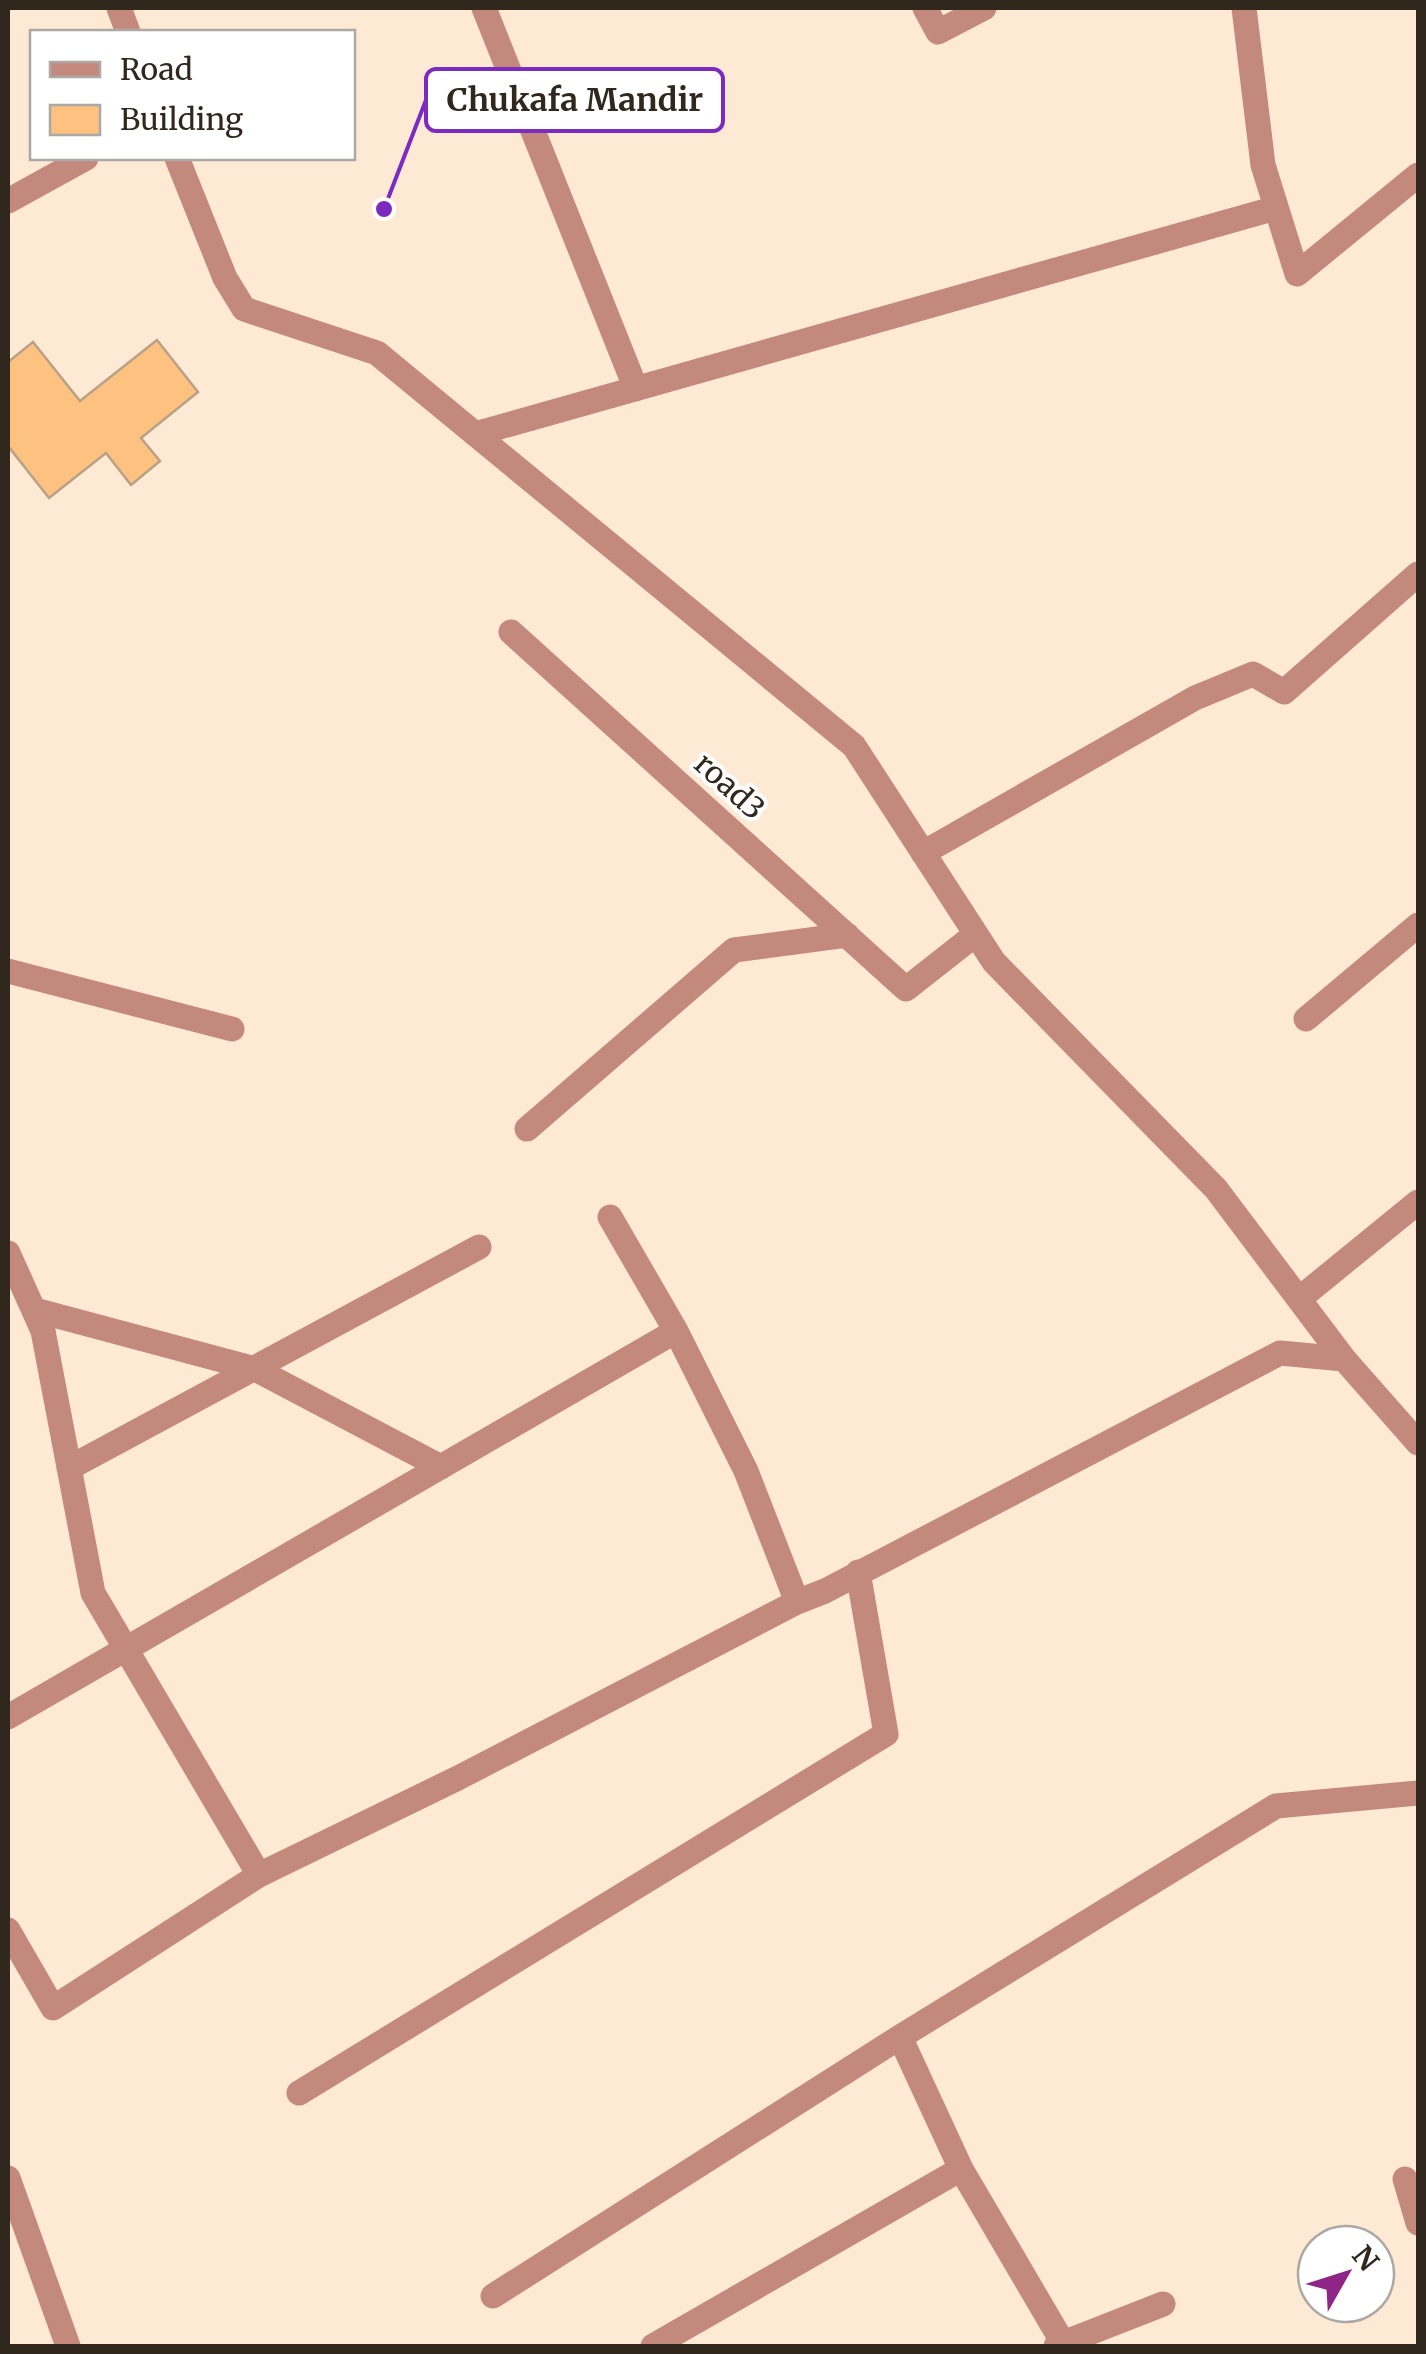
<svg xmlns="http://www.w3.org/2000/svg" width="1426" height="2354" font-family="Merriweather,serif">
<rect width="100%" height="100%" fill="#fde9d4"/>
<path fill="#fdc280" stroke="#b9a188" stroke-width="2.5" d="M157,340L198,392L141,438L160,461L131,485L106,453L49,498L8,446V362L33,342L80,401Z"/>
<g fill="none" stroke-linecap="round" stroke-linejoin="round">
<path stroke="#c4897d" stroke-width="25" d="M119,8L128,32
M484,8L636,389
M925,8L938,32L984,8
M1244,8L1263,165L1297,274L1418,175
M177,158L225,278L244,309L377,353L854,746L994,962L1216,1189L1344,1359L1418,1443
M8,201L86,158
M475,434L1276,208
M511,632L906,989L976,934
M923,853L1195,698L1253,674L1284,692L1418,574
M8,971L232,1029
M1306,1019L1418,925
M527,1129L734,950L847,935
M610,1217L676,1331L746,1471L797,1602
M8,1253L43,1331L93,1593L259,1875
M1299,1299L1418,1202
M35,1310L255,1369L441,1467
M69,1468L479,1247
M8,1717L676,1331
M8,1930L53,2008L259,1875L458,1778L797,1602L825,1591L1280,1353L1344,1359
M900,2037L961,2169L1063,2343
M299,2093L886,1734L858,1572
M8,2178L68,2346
M1405,2179L1418,2223
M493,2296L900,2037L1276,1806L1418,1793
M653,2346L961,2169
M1056,2346L1163,2304"/>
</g>
<g text-anchor="middle" dominant-baseline="central" stroke-width="8" stroke-linejoin="round" paint-order="stroke">
<g font-size="30" fill="#30271d" stroke="#fff">
<text transform="translate(730 786) rotate(42)">road3</text>
</g>
</g>
<path fill="none" stroke="#7b2cbf" stroke-width="4" d="M384 209L426 100"/>
<circle fill="#7b2cbf" stroke="#fff" stroke-width="4" cx="384" cy="209" r="10"/>
<rect fill="#fff" stroke="#7b2cbf" stroke-width="4" x="426" y="69" width="297" height="62" rx="10"/>
<g font-size="32" text-anchor="middle" font-weight="bold" fill="#30271d">
<text x="575" y="111">Chukafa Mandir</text>
</g>
<rect width="1426" height="2354" fill="none" stroke="#30271d" stroke-width="20"/>
<rect x="30" y="30" width="325" height="130" fill="#ffffff" stroke="#aca9a5" stroke-width="2.5"/>
<rect x="50" y="62" width="50" height="15" fill="#c4897d" stroke="#aca9a5" stroke-width="2.5"/>
<text x="120" y="80" font-size="30" fill="#30271d">Road</text>
<rect x="50" y="105" width="50" height="30" fill="#fdc280" stroke="#aca9a5" stroke-width="2.5"/>
<text x="120" y="130" font-size="30" fill="#30271d">Building</text>
<g transform="translate(1346 2274) rotate(51)"><circle r="48" fill="#ffffff" stroke="#aca9a5" stroke-width="2.5"/>
<path d="M0-8L18 38L0 25L-18 38Z" fill="#902588"/>
<text y="-15" font-size="28" font-weight="bold" text-anchor="middle" fill="#30271d">N</text>
</g>
</svg>
